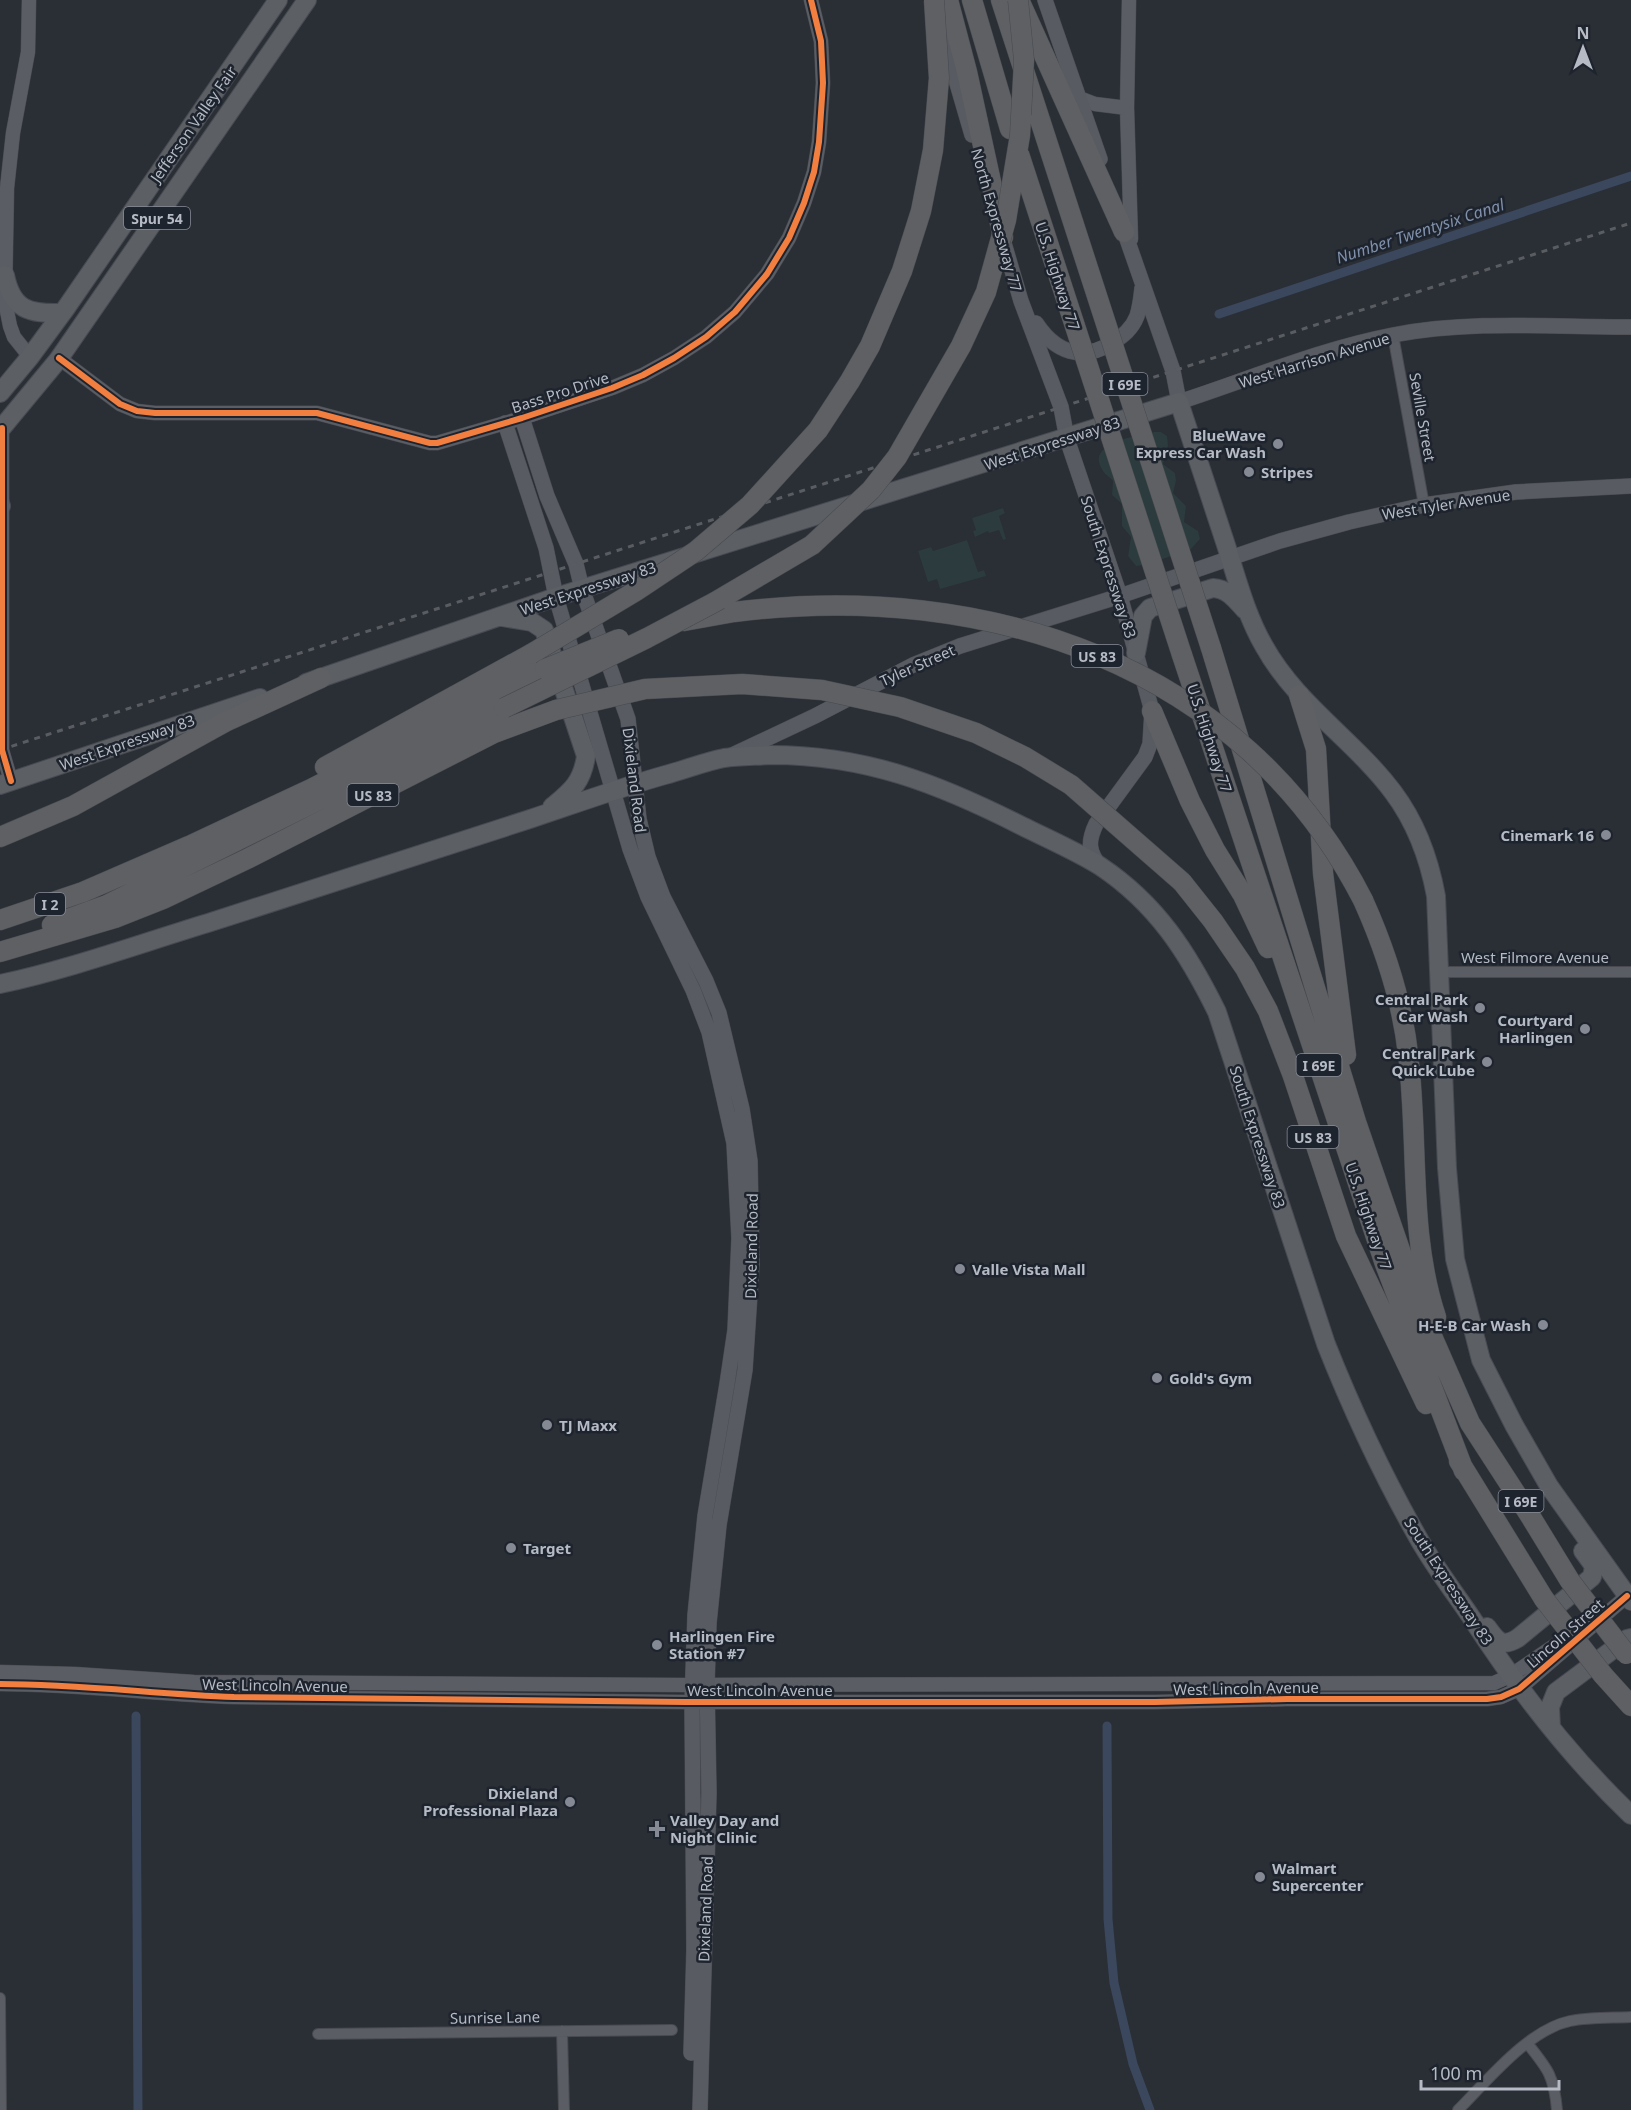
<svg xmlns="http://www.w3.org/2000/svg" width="1631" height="2110" font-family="'Noto Sans',sans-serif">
<rect width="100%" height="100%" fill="#2a2e35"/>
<path fill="#2c3b3d" d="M1154,432H1161L1167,436L1168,446L1163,464L1175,473L1176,481L1173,493L1186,506L1184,522L1198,531L1200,539L1190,550L1144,565L1136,566L1128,556L1131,537L1122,526V504L1112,495L1113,481C1110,477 1105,475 1103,471C1083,443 1137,436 1154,432Z
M1003,508L1005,513L999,516L1006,539L1003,540L999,530L989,533L988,531L975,537L973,531L976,530L972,518Z
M967,540L978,572L984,570L986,576L940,589L937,579L928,582L918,551L931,547L933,551Z"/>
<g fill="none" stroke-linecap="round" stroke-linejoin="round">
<path stroke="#3b475c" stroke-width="9" d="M1219,314L1631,176
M136,1716L138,2110
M1107,1726L1108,1919L1114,1983L1133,2064L1150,2110"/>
<g stroke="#484a50" stroke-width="12">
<path id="minor" d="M1393,335L1424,505
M1439,972H1631
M0,1998L1,2110
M562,2031L564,2110
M318,2034L672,2030
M1527,2043C1548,2069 1554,2076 1557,2110
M1458,2110C1488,2080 1528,2030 1570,2021C1590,2017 1611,2018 1631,2017"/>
</g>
<g stroke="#484a50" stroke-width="15">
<path id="tertiary" d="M29,0L28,52L13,133L7,188L5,301L10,326L14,337L30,357
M1129,0L1127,108L1131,239
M1079,98L1095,104L1127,108
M59,358L120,404L137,411L155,413H317L430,443H437L522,418L612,388L643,375L674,358L706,337L735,312L767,274L789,238L804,203L814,172L819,142L823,83L821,41L811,0
M2,428V750L11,781
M0,1672L75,1674L194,1682L685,1685L1494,1683L1510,1676L1570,1635
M0,1684C78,1684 156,1694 234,1697L685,1702H1155L1287,1699H1487L1501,1697L1519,1689L1627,1596"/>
</g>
<g stroke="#484a50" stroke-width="16">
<path id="secondary" d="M1045,0L1100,159
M942,32L972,135
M1121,222L1173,371L1179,402C1250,379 1320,349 1393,335C1471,320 1552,327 1631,327
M1001,233L1021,301L1061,407L1067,439L1120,596L1152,711L1150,744L1145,757L1096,824C1088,841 1088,851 1100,866
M1036,323C1055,352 1081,362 1112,343C1123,336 1132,329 1137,316C1140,307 1141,297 1142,288
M522,418L547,496L576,564L582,589L628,719L639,819L648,857L663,897L706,981L719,1013L742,1109L750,1161L752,1263L745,1370L719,1525L709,1623L707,1685L709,1793L700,2110
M505,423L546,548L556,597L630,849L648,897L693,990L709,1032L734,1143L739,1238L735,1330L727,1384L705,1516L695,1615L692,1702L694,1949L691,2053
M728,757L815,716L913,665L960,646L1120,596L1280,541L1349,522L1424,505L1516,492L1631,486"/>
</g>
<g stroke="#474a52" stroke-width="20">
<path id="primary" d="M5,275C12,310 29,314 62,313
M0,393L30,357L66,308L278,0
M0,430L58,360L307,0
M0,503L1,506
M502,617L532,622L544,630L586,756C582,783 571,791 552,807
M1136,653L1143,616L1150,608L1213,588C1228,589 1235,599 1245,610
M306,683L556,597L1179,402C1195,450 1210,497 1226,545C1237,579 1246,615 1264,646C1296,704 1355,741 1393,792C1417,824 1429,858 1436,896L1447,1168L1455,1259L1481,1360L1514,1425L1549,1486L1631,1601
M0,785L260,698
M0,984C70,969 139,944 208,923C315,888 423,854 530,819C575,804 619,788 665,775C684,770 704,762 724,758C738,756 756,756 771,755C866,755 939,784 1022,826C1046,838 1078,852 1100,866C1157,904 1188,953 1217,1012L1326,1344C1353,1412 1384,1478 1420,1541C1435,1567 1454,1592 1471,1617C1517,1688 1569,1756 1631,1815
M1487,1627C1497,1641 1502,1648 1518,1638L1592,1577L1594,1566L1583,1551
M1551,1727L1550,1707L1556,1692L1627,1639L1631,1638"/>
</g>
<g stroke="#464a51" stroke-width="21">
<path id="motorway" d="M948,0L967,72L1003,237
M972,0L1010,129
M1001,0L1040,120
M1020,2L1124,232
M684,621L734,612
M1211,648L1356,1122L1421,1311L1470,1423L1529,1514L1570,1581
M1182,655L1385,1264L1464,1471
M1299,695L1316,749L1323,873L1346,1055
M1152,711L1190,801L1215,850L1243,895L1268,948
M325,767L531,654
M0,837L73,806L225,722L321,678
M1182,882L1213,921L1245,968L1268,1011L1293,1076L1346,1236L1426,1404
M1363,900C1385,949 1402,1000 1408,1054C1419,1141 1408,1233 1436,1317
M0,920L83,892L189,846L313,788L545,669
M52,925L107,905L504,708
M0,952L115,918L163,899L247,859L494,733L556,710
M1459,1461L1544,1599
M1603,1675L1631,1706"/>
</g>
<use href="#minor" stroke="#5a5d63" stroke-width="10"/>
<use href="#tertiary" stroke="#5a5d63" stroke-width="14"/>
<use href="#secondary" stroke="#585b61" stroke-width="15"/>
<use href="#primary" stroke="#5c5f64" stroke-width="18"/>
<use href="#motorway" stroke="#5f6063" stroke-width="20"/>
<path stroke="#595c61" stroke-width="3" stroke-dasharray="6 6" stroke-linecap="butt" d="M0,750L1631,223"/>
<g stroke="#464a51" stroke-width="21" stroke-linecap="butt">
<path id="motorway-bridge" d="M1040,120L1211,648
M1019,154L1182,655
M734,612C987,580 1242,664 1363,900
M531,654L636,591L696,551L750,505L818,430L850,381L870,346L902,271L921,211L933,150L939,78L934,0
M545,669L619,639
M504,708L647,638L715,602L812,545L871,490L897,457L961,346L986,292L1006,220L1020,135L1024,60L1018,0
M556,710L645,689L742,684L822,690L900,707L976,733L1025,757L1071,785L1182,882
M1570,1581L1626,1654
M1544,1599L1603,1675"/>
</g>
<use href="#motorway-bridge" stroke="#5f6063" stroke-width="20"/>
<g stroke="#1e242e" stroke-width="10">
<path id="cycleway" d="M59,358L120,404L137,411L155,413H317L430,443H437L522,418L612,388L643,375L674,358L706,337L735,312L767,274L789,238L804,203L814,172L819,142L823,83L821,41L811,0
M2,428V750L11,781
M0,1684C78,1684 156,1694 234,1697L685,1702H1155L1287,1699H1487L1501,1697L1519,1689L1627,1596"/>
</g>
<use href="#cycleway" stroke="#f27e40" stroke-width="6"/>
</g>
<g fill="#848993" stroke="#1e242e" stroke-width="2">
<circle cx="1278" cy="444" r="6"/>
<circle cx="1249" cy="472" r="6"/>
<circle cx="1606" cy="835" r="6"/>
<circle cx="1480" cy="1008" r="6"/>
<circle cx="1585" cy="1029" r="6"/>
<circle cx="1487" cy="1062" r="6"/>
<circle cx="960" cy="1269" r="6"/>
<circle cx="1543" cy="1325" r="6"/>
<circle cx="1157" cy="1378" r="6"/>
<circle cx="547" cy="1425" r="6"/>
<circle cx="511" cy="1548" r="6"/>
<circle cx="657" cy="1645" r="6"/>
<circle cx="570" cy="1802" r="6"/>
<path d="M654 1820h6v6h6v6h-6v6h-6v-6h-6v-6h6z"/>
<circle cx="1260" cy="1877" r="6"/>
</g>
<g text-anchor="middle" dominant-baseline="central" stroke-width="5" stroke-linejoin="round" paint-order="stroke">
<g fill="#1e242e" stroke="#888d98" stroke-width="1.5">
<rect x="124" y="207" width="66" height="22" rx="4.5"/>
<rect x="1102.5" y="373" width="45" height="22" rx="4.5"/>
<rect x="1071.5" y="645" width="51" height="22" rx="4.5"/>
<rect x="347.5" y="784" width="51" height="22" rx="4.5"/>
<rect x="35" y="893" width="30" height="22" rx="4.5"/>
<rect x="1296.5" y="1054" width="45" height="22" rx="4.5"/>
<rect x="1287.5" y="1126" width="51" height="22" rx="4.5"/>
<rect x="1498.5" y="1490" width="45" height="22" rx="4.5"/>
</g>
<g font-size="14" font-weight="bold" fill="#b5bac5">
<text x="157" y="218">Spur 54</text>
<text x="1125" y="384">I 69E</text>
<text x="1097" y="656">US 83</text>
<text x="373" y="795">US 83</text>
<text x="50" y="904">I 2</text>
<text x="1319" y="1065">I 69E</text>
<text x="1313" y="1137">US 83</text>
<text x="1521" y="1501">I 69E</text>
</g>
<g font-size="15" fill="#b5bac5" stroke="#1e242e">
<text transform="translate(193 124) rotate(-55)">Jefferson Valley Fair</text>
<text transform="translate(997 220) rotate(74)">North Expressway 77</text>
<text transform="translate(1058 276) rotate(72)">U.S. Highway 77</text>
<text transform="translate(1314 360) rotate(-17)">West Harrison Avenue</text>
<text transform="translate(560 392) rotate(-18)">Bass Pro Drive</text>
<text transform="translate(1423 417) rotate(80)">Seville Street</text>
<text transform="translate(1052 443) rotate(-18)">West Expressway 83</text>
<text transform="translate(1446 504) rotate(-9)">West Tyler Avenue</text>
<text transform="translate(1109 567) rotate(72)">South Expressway 83</text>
<text transform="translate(588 588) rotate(-18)">West Expressway 83</text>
<text transform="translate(917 665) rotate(-24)">Tyler Street</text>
<text transform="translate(1210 738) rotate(72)">U.S. Highway 77</text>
<text transform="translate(127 742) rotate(-19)">West Expressway 83</text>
<text transform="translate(635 780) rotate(83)">Dixieland Road</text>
<text x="1535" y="957">West Filmore Avenue</text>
<text transform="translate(1258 1137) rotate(72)">South Expressway 83</text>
<text transform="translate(1369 1216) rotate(71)">U.S. Highway 77</text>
<text transform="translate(751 1246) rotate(-89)">Dixieland Road</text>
<text transform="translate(1449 1581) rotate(57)">South Expressway 83</text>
<text transform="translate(1565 1633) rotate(-41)">Lincoln Street</text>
<text transform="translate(275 1685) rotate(1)">West Lincoln Avenue</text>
<text transform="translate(1246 1688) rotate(-1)">West Lincoln Avenue</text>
<text x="760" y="1690">West Lincoln Avenue</text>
<text transform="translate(705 1909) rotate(-88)">Dixieland Road</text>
<text transform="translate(495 2017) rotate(-1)">Sunrise Lane</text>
</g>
<g font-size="15" font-weight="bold" fill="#b5bac5" stroke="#1e242e" text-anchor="start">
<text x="1266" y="435" text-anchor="end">BlueWave<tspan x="1266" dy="17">Express Car Wash</tspan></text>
<text x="1261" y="472">Stripes</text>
<text x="1594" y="835" text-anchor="end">Cinemark 16</text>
<text x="1468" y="999" text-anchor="end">Central Park<tspan x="1468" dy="17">Car Wash</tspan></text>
<text x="1573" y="1020" text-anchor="end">Courtyard<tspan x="1573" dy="17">Harlingen</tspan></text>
<text x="1475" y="1053" text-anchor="end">Central Park<tspan x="1475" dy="17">Quick Lube</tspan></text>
<text x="972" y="1269">Valle Vista Mall</text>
<text x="1531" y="1325" text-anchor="end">H-E-B Car Wash</text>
<text x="1169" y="1378">Gold's Gym</text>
<text x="559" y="1425">TJ Maxx</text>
<text x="523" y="1548">Target</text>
<text x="669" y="1636">Harlingen Fire<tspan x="669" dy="17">Station #7</tspan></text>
<text x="558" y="1793" text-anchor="end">Dixieland<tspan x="558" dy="17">Professional Plaza</tspan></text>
<text x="670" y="1820">Valley Day and<tspan x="670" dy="17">Night Clinic</tspan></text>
<text x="1272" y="1868">Walmart<tspan x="1272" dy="17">Supercenter</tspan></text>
</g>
<g font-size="16" font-style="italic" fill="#8090aa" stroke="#1e242e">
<text transform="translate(1420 231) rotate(-18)">Number Twentysix Canal</text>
</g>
</g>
<g transform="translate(1583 48)" stroke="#1e242e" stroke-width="4.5" paint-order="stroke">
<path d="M0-4.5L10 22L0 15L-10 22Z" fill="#b5bac5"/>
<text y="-9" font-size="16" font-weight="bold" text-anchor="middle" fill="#b5bac5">N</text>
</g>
<path d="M1421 2080v9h138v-9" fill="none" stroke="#b5bac5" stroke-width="3"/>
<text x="1430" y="2080" font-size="18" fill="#b5bac5" stroke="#1e242e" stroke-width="4.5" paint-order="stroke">100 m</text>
</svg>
